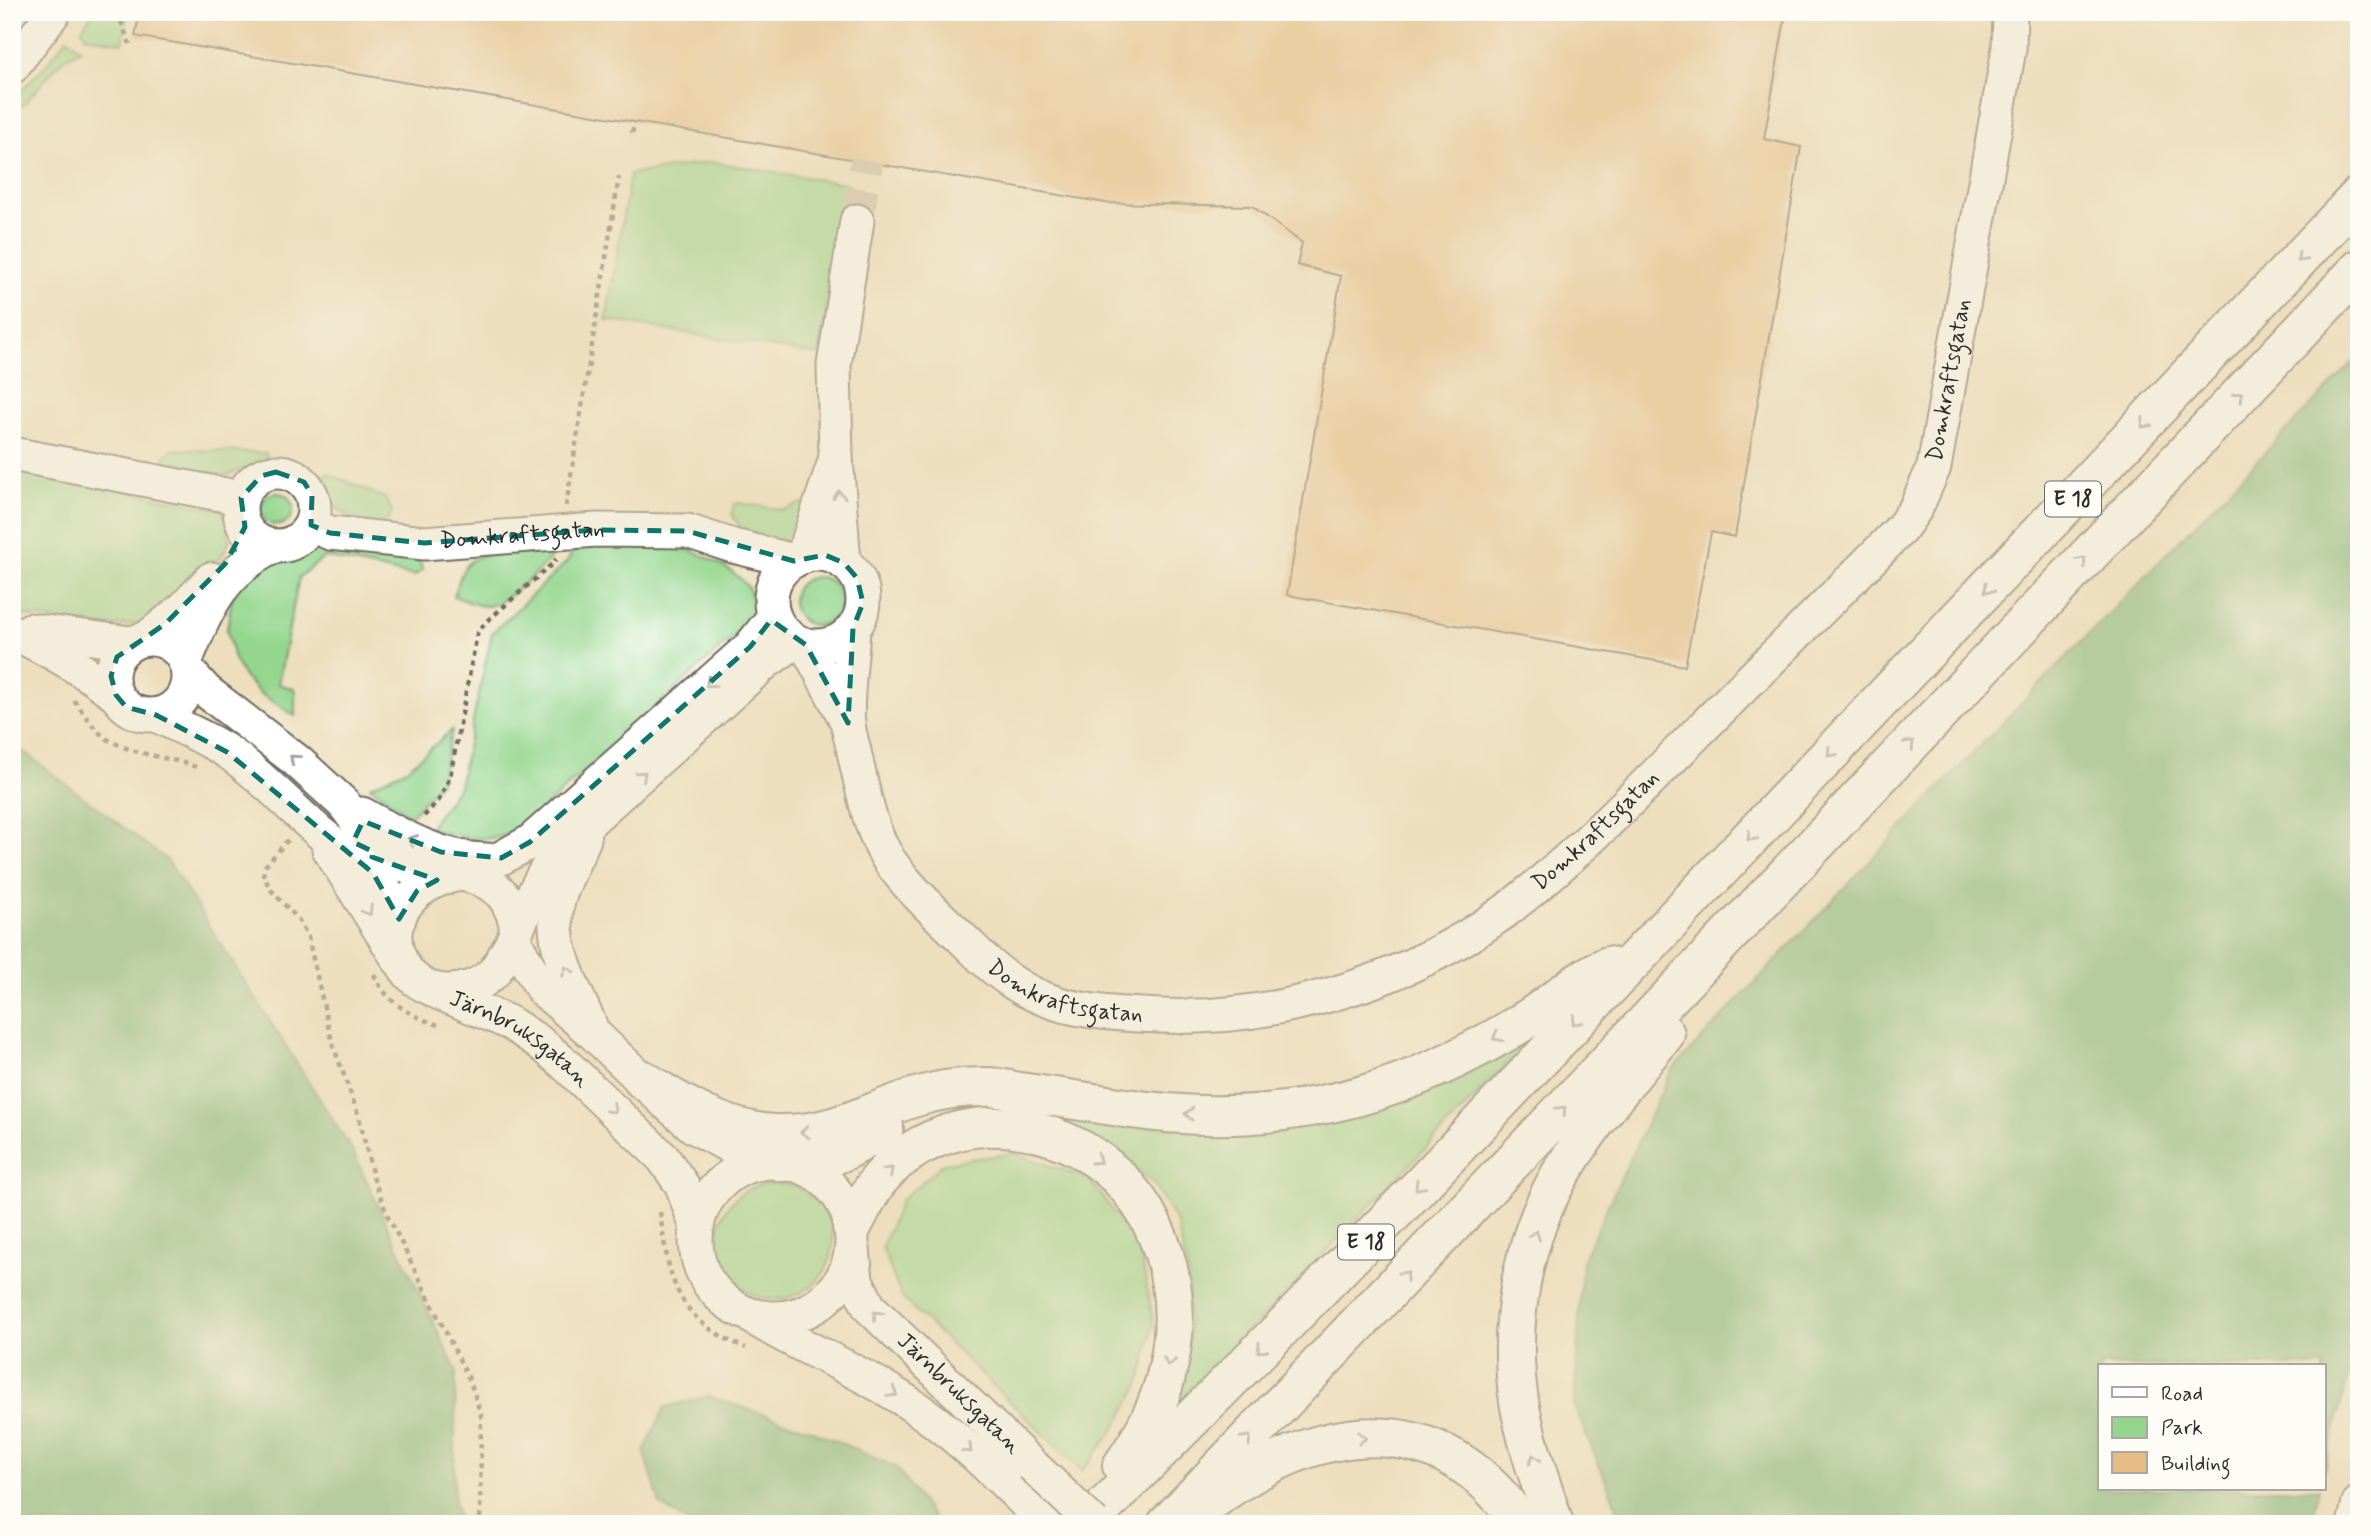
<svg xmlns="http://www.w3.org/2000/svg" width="2371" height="1536" font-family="Mynerve,sans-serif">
<rect width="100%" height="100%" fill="#fdfcf7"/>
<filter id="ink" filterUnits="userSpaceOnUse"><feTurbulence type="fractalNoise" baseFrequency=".0143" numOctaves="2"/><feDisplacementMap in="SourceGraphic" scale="14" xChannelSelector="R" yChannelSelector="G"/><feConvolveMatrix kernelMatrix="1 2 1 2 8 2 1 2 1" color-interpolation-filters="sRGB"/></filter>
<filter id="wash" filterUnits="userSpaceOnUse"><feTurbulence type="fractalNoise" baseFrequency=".00686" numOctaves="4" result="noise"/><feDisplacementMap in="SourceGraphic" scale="28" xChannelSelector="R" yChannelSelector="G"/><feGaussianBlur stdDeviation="1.57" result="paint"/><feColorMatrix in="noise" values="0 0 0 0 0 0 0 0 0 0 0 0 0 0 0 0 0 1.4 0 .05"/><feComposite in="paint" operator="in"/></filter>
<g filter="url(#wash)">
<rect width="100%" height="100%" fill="#eddfbd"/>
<path fill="#94d68e" stroke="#60805c" stroke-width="2" d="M93,12H128L123,43L85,36L82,28Z
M67,38L81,49L63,59L22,106L12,108V100L44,67Z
M712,162L848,184L819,355L606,320L630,174Z
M173,449L266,453L267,460L225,476L211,478L168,468L164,456Z
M12,469L219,509L227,519L229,542L221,558L187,592L141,624L100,627L12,614Z
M327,473L385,498L392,511L389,519L381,525C349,521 331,511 318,481Z
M261 509a16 16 0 1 1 32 0a16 16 0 1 1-32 0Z
M740,503L783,510L803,503L806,511L796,541L786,545L776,544L741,528L732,515L734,504Z
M661,540C686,548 743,568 752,596C754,603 753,611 754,618L534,817C525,823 515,832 505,835C481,843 452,835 429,828L459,786L492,633L568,561L575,545Z
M319,547L416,555L423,570L414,576L325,557L299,577L278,684L295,689V716L261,694L244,677L234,659L227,630L234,585L276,557L292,555Z
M556,551C545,566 505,606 486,606C475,606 464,600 454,596C461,576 461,562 483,555Z
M793 601a24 24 0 1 1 48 0a24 24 0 1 1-48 0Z
M452,730L440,782L410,817L370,786L407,769Z
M1536,1034L1167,1416L1189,1339L1188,1272L1177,1223L1152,1182L1102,1141H900L897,1134L928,1118L963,1109L994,1105L1165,1129Z
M1013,1153L1089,1179L1139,1246L1154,1324L1140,1383L1114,1430L1082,1471L902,1298L882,1247L901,1200L944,1163Z
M717 1241a58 58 0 1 1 116 0a58 58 0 1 1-116 0Z"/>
<path fill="#77b779" stroke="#517152" stroke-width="2" d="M2359,356V1333L2324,1470V1366H2100V1489H2319L2310,1524H1624L1574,1406L1582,1261L1671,1071L1947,780Z
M12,743L168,861L352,1150L456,1370L454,1501L460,1524H12Z
M708,1396L809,1429L896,1467L934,1519L932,1524H689L660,1504L644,1451L665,1407Z"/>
<g id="blocks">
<path fill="#e6bc84" d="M140,12H1786L1764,139L1801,147L1735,537L1711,532L1685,666L1287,595L1341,276L1297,265L1302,243L1252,206L1106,203L135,36Z"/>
</g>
</g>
<g filter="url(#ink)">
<use href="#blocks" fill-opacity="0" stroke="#6f6a5e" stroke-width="2"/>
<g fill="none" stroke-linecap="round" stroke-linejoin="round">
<path stroke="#c6bba0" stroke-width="33" stroke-dasharray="33 17" stroke-linecap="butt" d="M857,221L867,160"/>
<g stroke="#6f6a5e" stroke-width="37">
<g id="minor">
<path d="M12,67L54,12"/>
<path d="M12,454L241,498"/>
<path d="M836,458L834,365L857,221"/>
<circle cx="277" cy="509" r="37"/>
<path id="s1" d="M311,525L330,533L424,543L596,530L687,531L733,546L794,561"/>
<circle cx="817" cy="600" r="46"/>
<path d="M803,557L836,458L844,563"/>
<path id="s2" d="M853,628C852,656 845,698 848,725C850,737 854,749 856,761C864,795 870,830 889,860C911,892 943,919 971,947C1032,1009 1076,1012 1160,1016C1276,1021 1410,981 1504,912C1573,860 1634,796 1695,735C1764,666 1833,598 1901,529L1916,508L1934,467L2009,49L2010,12"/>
<path d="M30,630L131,643"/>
<path d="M12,632C51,651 82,668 116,695"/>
<path d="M146,639L184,608L211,579"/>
<circle cx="150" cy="677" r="38"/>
<path d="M806,645L848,723"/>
<path d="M185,662C207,609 221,571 275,546"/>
<path d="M188,671L206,691L297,761L344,804L365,832L389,856L403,865L437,880"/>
<path d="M156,715C180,727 206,737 228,752C260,774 288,805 317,830C354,862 382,870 399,919"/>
<path d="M362,814C399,835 443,860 487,860"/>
<path d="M584,839C576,858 561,885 557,905C550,947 574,988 590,1025"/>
<path d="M329,849L399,960"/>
<path d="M462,874C482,878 500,886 509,905C513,913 517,922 516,931C515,938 511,945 508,950C503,958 499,966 493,973C466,999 420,998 402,963C378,918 419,878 462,874Z"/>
<path d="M449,875L501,858L530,842L750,647L774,617"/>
<path d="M516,931C535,890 553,846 591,820L766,662L796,641"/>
<path d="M513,940L543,990L594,1034L667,1104L693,1126L760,1163"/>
<path id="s3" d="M435,991L510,1023L539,1042L565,1064L663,1158L682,1185L697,1228"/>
<circle cx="774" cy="1240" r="78"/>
<path id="s4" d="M853,1249L856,1280L869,1307L1032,1465"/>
<path d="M755,1319C802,1348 855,1368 901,1398C956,1432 1001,1479 1047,1524"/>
<path d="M2354,1524L2359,1503"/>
</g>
</g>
<g stroke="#6f6a5e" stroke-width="42">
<path id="highway" d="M643,1080C682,1105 726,1131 774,1134C834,1136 863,1113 916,1097C938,1090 961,1087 984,1087C996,1086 1008,1090 1020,1092C1055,1097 1090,1102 1125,1108C1202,1120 1281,1117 1356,1097C1418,1080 1475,1052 1529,1018C1555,1001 1579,978 1608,966
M782,1162C832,1160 842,1155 884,1127
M852,1227C860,1212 868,1195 878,1181C901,1152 937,1133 974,1128C1016,1123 1059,1134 1095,1158C1164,1206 1187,1296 1166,1376C1158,1409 1141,1439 1122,1466
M1210,1502C1315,1422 1439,1402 1521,1524
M1087,1524L1279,1331L1422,1184L2359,196
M1167,1524L1829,830L2359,269
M1554,1524C1541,1483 1526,1443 1519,1401C1507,1325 1522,1241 1560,1175C1590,1125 1628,1079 1665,1034"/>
</g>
<path stroke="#6f6a5e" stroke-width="4.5" stroke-dasharray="5 5" stroke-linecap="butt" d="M117,12L130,44
M632,133L635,122
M566,506L619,177
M74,700C83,712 93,729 106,738C131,755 167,756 196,767
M424,816L439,800L450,777L477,634L485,623L552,564L556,559
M288,840L266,865L263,875L271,890L298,919L308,937L332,1042L359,1117L373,1177L387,1214L470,1381L481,1415L480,1524
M374,974C385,1002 411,1016 438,1025
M660,1212C669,1281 675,1319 746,1348"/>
<use href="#minor" stroke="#fff" stroke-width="33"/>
<use href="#highway" stroke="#fff" stroke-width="38"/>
<g stroke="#6f6a5e" stroke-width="37" stroke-linecap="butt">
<path id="minor-bridge" d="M1032,1465L1094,1524"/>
</g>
<use href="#minor-bridge" stroke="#fff" stroke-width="33"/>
</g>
<defs><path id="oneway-chevron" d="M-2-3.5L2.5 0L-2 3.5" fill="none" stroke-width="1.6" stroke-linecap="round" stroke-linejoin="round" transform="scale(1.75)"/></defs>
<g stroke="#a0a0a0">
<use href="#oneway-chevron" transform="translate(2301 258) rotate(133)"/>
<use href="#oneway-chevron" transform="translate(2239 396) rotate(-47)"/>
<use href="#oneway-chevron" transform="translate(2145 424) rotate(134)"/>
<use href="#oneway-chevron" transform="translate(839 495) rotate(-94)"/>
<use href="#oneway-chevron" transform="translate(2082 561) rotate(-47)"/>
<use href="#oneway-chevron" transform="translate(1988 589) rotate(134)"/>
<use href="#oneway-chevron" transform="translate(710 683) rotate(139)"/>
<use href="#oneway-chevron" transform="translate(1910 744) rotate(-47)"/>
<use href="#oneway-chevron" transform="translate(1831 753) rotate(134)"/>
<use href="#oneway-chevron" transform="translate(294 759) rotate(-140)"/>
<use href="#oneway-chevron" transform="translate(642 775) rotate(-42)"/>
<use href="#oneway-chevron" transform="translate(1751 837) rotate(134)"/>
<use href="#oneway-chevron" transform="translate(412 840) rotate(-157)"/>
<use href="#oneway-chevron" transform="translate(368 911) rotate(58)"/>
<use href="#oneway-chevron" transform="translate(567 971) rotate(-111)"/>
<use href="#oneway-chevron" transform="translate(1576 1021) rotate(133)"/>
<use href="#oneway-chevron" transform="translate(1497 1037) rotate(150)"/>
<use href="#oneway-chevron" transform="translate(612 1109) rotate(44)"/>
<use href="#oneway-chevron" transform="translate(1562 1110) rotate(-47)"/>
<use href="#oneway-chevron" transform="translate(1189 1114) rotate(-177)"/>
<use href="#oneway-chevron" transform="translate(805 1132) rotate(175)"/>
<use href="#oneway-chevron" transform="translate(1097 1160) rotate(35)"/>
<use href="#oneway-chevron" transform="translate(889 1171) rotate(-44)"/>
<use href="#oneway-chevron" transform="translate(1419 1186) rotate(134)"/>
<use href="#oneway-chevron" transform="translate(1535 1235) rotate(-71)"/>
<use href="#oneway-chevron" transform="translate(1405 1275) rotate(-46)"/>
<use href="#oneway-chevron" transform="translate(877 1315) rotate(-133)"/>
<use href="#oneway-chevron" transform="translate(1261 1349) rotate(135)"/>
<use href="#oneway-chevron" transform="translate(1169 1362) rotate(100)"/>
<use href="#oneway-chevron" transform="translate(893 1393) rotate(31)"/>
<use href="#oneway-chevron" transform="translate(1362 1438) rotate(-2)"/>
<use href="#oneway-chevron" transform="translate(1247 1439) rotate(-46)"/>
<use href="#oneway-chevron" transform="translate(968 1449) rotate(43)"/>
<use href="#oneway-chevron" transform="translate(1534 1459) rotate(-107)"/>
</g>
</g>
<path d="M0 0H2371V1536H0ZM276,472L304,482L312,495L311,525L330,533L424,543L596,530L687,531L794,561L825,555L844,563L857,578L863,603L853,628L848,723L806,645L771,620L750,647L530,842L501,858L441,852L363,821L353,842L374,852L372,857L437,880L417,891L399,919L373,873L227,752L156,715L126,707L116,695L111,676L117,657L165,624L225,564L245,527L241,498L261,476Z" fill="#eddfbd" fill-opacity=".55" fill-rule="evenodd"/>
<path fill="none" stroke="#0f766e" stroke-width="5" stroke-dasharray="14 9" stroke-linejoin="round" d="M276,472L304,482L312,495L311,525L330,533L424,543L596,530L687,531L794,561L825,555L844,563L857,578L863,603L853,628L848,723L806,645L771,620L750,647L530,842L501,858L441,852L363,821L353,842L374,852L372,857L437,880L417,891L399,919L373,873L227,752L156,715L126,707L116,695L111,676L117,657L165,624L225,564L245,527L241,498L261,476Z"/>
<g text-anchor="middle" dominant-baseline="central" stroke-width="6" stroke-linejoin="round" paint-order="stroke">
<g fill="#fdfcf7" stroke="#6a6a68" stroke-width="2">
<rect x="2045" y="481.5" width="56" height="35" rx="5"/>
<rect x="1338" y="1224.5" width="56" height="35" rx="5"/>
</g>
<g font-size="21" font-weight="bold" fill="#2b2b2b">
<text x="2073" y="499">E 18</text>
<text x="1366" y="1242">E 18</text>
</g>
<g font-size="23" fill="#2b2b2b" stroke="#fdfcf7">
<text stroke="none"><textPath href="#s2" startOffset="1643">Domkraftsgatan</textPath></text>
<text stroke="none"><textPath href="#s1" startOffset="214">Domkraftsgatan</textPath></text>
<text stroke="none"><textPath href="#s2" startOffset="1055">Domkraftsgatan</textPath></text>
<text stroke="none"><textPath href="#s2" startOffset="467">Domkraftsgatan</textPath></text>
<text stroke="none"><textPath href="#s3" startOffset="98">Järnbruksgatan</textPath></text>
<text stroke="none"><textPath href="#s4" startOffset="186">Järnbruksgatan</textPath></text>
</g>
</g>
<rect width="2371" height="1536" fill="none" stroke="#fdfcf7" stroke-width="42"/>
<rect x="2098" y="1364" width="228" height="126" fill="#fdfcf7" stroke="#a9a8a5" stroke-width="2"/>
<rect x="2112" y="1387" width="35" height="10" fill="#ffffff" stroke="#a9a8a5" stroke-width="2"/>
<text x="2161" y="1400" font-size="21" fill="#2b2b2b">Road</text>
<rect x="2112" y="1417" width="35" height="21" fill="#94d68e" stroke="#a9a8a5" stroke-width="2"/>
<text x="2161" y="1434" font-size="21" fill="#2b2b2b">Park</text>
<rect x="2112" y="1452" width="35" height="21" fill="#e6bc84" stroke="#a9a8a5" stroke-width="2"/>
<text x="2161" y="1470" font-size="21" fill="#2b2b2b">Building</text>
</svg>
